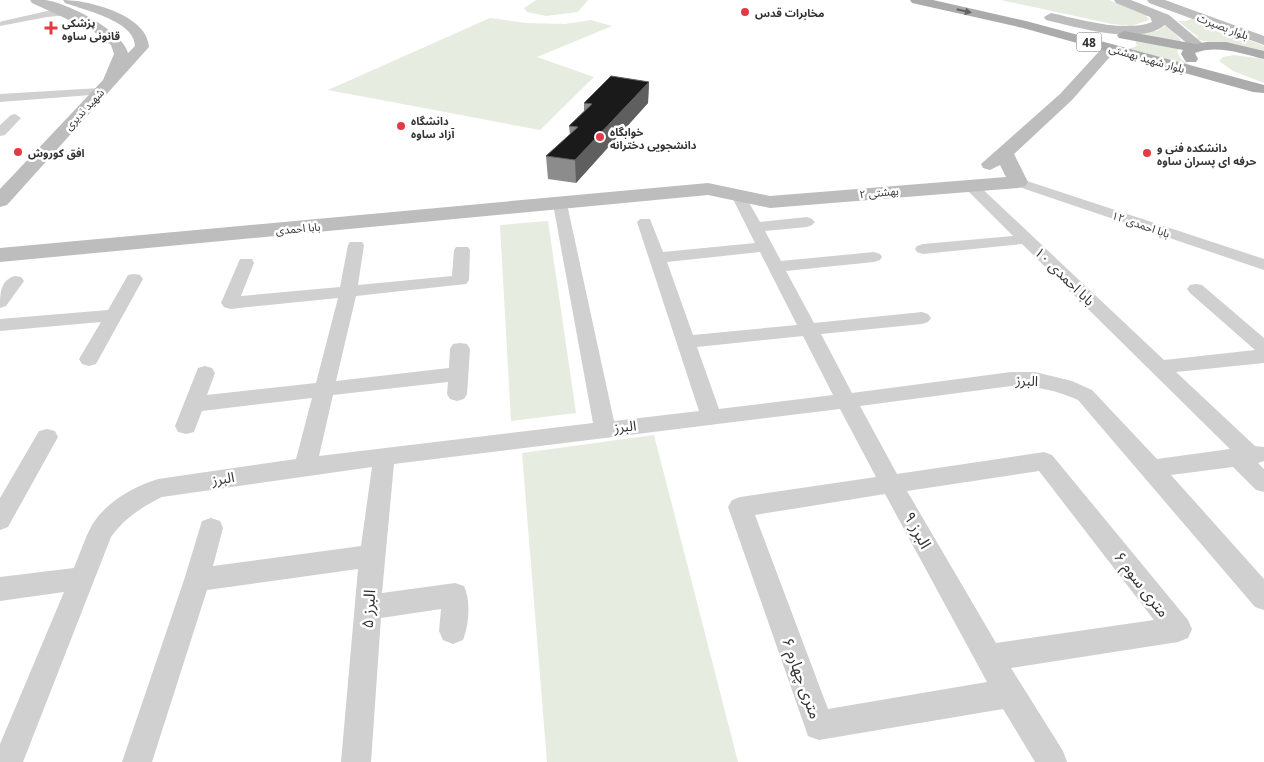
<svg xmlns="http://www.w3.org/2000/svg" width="1264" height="762" font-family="'Noto Sans','Noto Sans Arabic',sans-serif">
<rect width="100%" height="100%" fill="#fff"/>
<path fill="#e6ecdf" d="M536,0H588L578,12L546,16L527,12L524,8Z
M1001,0H1109L1145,14L1149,20L1131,26L1112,24Z
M490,18L526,23L565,24L591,20L612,26L537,57L594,77L540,130L328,90Z
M1193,18L1264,46V52L1199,40L1197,36L1178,21H1186Z
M1167,25L1181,40L1179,42L1125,32L1157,31Z
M1135,40L1181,48L1177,51L1181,59L1196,69L1128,49L1137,46Z
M1234,55L1264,59V83L1233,71L1219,61L1223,57Z
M548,221L576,413L511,421L500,225Z
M654,435L738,762H547L522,453Z"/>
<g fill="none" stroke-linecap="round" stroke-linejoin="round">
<path fill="#d0d0d0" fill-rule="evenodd" d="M66,10L71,13L69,15L47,17L0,26V22L3,21L47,11Z
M100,88L106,92L104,94L0,102V94Z
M15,114L21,118L5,135L0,136V125L11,115Z
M1018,178L1264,259V270L1013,185L1011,182L1013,179Z
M970,181L975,182L1164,360L1255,350L1190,293L1187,289L1190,285L1196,284L1202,285L1264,338V363L1176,372L1255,446L1264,447V461L1258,463L1264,469V492L1256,490L1233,467L1171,475L1264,579V610L1255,607L1078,400C1055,390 1036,386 1011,386L860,406L897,474L1044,452L1052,455L1188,620L1192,629L1188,638L1178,642L1011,668L1063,751L1067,762H1035L1003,709L819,740L808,736L728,507L732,500L740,497L876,477L840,409L394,464L382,593L455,583L464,586C471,601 469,625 463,640L453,644L443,640L439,631L441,609L381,618L371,762H341L358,569L207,590L152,762H122L184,580L202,521L211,518L220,521L223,528L213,566L361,546L372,467L162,497C141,507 124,519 111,537L23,762H0V744L64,592L0,601V577L74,568C80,553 85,538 92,525C106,502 133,487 158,479L296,459L312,398L202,411L194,432L186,434L178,432L175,426L198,368L205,366L212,368L215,373L207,395L316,383L338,298L230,309L224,307L221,303L240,259H252L254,263L241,296L340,287L348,245L350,242H362L364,245L358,285L452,276L454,250L456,247H468L470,250L469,280L466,284L356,296L336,381L449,368L450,349L453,344L460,343L467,344L470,349L467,394L464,399L457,401L450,399L447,394L448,382L333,395L319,456L593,423L553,204L555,201H565L567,204L614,421L699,411L637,222L640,219H650L663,252L755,243L731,195L733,192H743L760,222L807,217L812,219L815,222L812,225L807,227L765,231L781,261L874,252L880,254L882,257L880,260L874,262L786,271L814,323L922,312L928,314L931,318L928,322L922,324L821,334L852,393L1011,372H1035L1072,381L1092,390L1157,459L1230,449L1022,244L923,254L917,252L915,249L917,246L923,244L1013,236L965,188L963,185L965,182ZM760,252L797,325L693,335L667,262ZM803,336L833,395L719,409L697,347ZM1039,471L1154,620L996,643L907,491ZM885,494L987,682L828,709L755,515Z
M134,274L140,275L143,279L96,364L89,366L82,364L79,359L101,322L0,331V319L108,310L128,275Z
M15,276L21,277L24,281L6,306L0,308C0,294 0,280 15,276Z
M47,429L55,431L58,437L8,527L0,530V498L39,431Z"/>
<path fill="#bdbdbd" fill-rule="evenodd" d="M30,0C35,0 40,0 45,0C66,2 124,32 128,53L135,46C135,21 84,10 65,3L63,0C88,0 148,15 149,47L7,205L0,207V189L103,80L114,54L111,45L93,31L32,3Z
M1114,0H1131L1169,15L1207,47L1205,50H1195L1165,25C1139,46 1076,27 1046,20L1044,17L1051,13C1079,19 1124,33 1152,22L1150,17L1116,3Z
M1147,0H1165L1264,36V45L1149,3Z
M1110,44L1115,45L1117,48L1115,51L1072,100L1014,154L1028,182L1025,186L1018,188L770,208L708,195L0,262V248L708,183L770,196L1006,177L1000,165L990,170L983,168L981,164L1060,94L1105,45Z"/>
<path fill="#ababab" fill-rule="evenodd" d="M910,0H933L1026,21L1264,85V93L1253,92L1023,28L912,3Z
M1124,31L1196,44L1206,42H1226L1264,51V59C1243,54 1217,44 1195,53L1198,59L1196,62H1186L1181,54L1183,50L1119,38L1117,35Z"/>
</g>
<path fill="#8c8c8c" d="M649,82L648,103L576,183L548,179L546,156L570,135L569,126L584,111V103Z"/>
<path fill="#5f5f5f" d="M649,82L648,103L576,183L575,160Z"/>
<path fill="#1a1a1a" stroke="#5f5f5f" d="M611,76L649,82L575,160L546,156L578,127L569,126L592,104L584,103Z"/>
<defs><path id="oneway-solid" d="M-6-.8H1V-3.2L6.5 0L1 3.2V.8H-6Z" transform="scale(1.25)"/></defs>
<use fill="#636363" href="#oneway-solid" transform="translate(964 11) rotate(13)"/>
<g fill="#e63946" stroke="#fff" stroke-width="2">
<circle cx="745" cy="12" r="5"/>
<path d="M48.5 20.5h5v5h5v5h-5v5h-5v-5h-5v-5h5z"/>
<circle cx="401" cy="126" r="5"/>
<circle cx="600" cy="137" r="5"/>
<circle cx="18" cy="152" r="5"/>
<circle cx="1147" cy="153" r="5"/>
</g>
<g text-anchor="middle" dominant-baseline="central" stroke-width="5" stroke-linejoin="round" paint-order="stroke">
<g font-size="11" font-weight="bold" fill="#333" stroke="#fff" text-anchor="start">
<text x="755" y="12">مخابرات قدس</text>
<text x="62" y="22">پزشکی<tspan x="62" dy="13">قانونی ساوه</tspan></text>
<text x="411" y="120">دانشگاه<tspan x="411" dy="13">آزاد ساوه</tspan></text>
<text x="610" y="131">خوابگاه<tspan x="610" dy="13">دانشجویی دخترانه</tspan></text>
<text x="1157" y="147">دانشکده فنی و<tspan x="1157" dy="13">حرفه ای پسران ساوه</tspan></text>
<text x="28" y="152">افق کوروش</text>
</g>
<g font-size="11" fill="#333" stroke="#fff">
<text transform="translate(1223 26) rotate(21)">بلوار بصیرت</text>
<text transform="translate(1147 58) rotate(16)">بلوار شهید بهشتی</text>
<text transform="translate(84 109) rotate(-47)">شهید ندیری</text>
<text transform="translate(879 192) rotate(-5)">بهشتی ۲</text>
<text transform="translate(1141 224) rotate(19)">بابا احمدی ۱۲</text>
<text transform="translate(298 228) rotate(-5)">بابا احمدی</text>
</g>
<rect fill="#fff" stroke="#707070" stroke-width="1" x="1076.5" y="32.5" width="25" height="19" rx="4"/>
<g font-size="12" font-weight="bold" fill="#333">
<text x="1089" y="42">48</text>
</g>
<g font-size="14" fill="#333" stroke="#fff">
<text transform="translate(1065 276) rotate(44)">بابا احمدی ۱۰</text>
<text transform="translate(1027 380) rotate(3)">البرز</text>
<text transform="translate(625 426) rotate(-6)">البرز</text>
<text transform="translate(223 478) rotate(-9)">البرز</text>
</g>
<g font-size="16" fill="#333" stroke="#fff">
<text transform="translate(918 530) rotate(61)">البرز ۹</text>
<text transform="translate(1142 584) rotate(52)">۶ متری سوم</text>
<text transform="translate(368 609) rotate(-86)">البرز ۵</text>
<text transform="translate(802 678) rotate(70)">۶ متری چهارم</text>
</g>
</g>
</svg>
